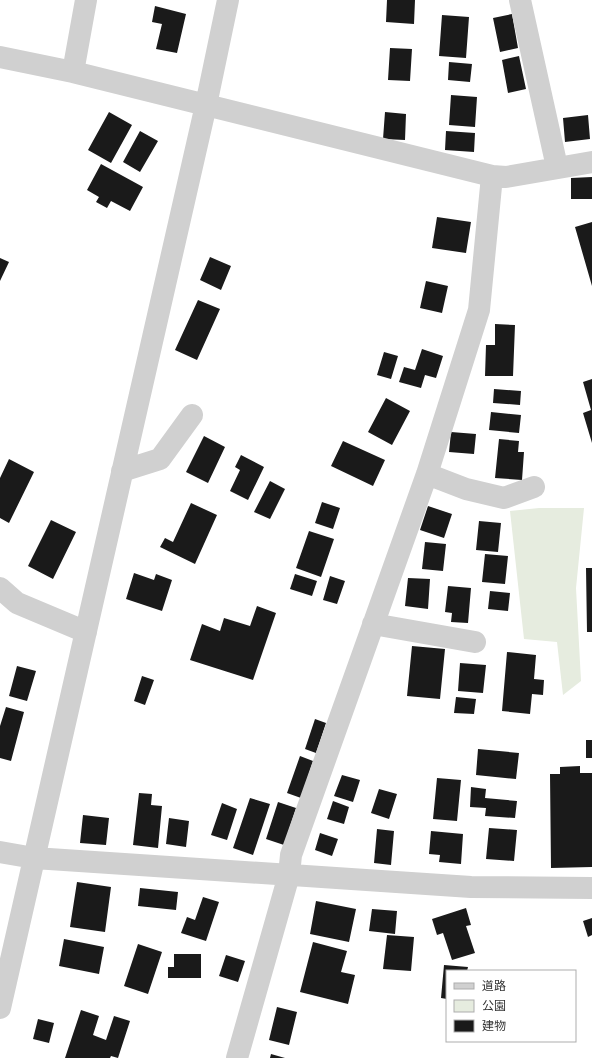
<svg xmlns="http://www.w3.org/2000/svg" width="592" height="1058" font-family="Quicksand,'Noto Sans JP',sans-serif">
<rect width="100%" height="100%" fill="#fff"/>
<path fill="#e6ecdf" d="M539,508H584L576,588L581,681L563,695L557,642L524,639L510,511Z"/>
<path fill="#1a1a1a" d="M387,0H415L414,24L386,22Z
M155,6L186,14L177,53L156,49L162,24L152,22Z
M512,14L518,48L500,52L493,18Z
M442,15L469,17L466,58L439,56Z
M390,48L412,49L410,81L388,80Z
M519,56L526,89L508,93L502,60Z
M449,62L472,64L470,82L448,80Z
M451,95L477,97L475,127L449,125Z
M109,112L132,125L111,163L88,150Z
M385,112L406,114L405,140L383,139Z
M588,115L590,139L565,142L563,118Z
M140,131L158,141L140,172L123,162Z
M446,131L475,133L474,152L445,150Z
M101,164L143,187L130,211L111,201L107,208L96,202L99,197L87,190Z
M592,177V199H571V178Z
M437,217L471,222L466,253L432,248Z
M592,222V286L575,227Z
M210,257L231,266L221,290L200,280Z
M0,258L9,262L0,281Z
M426,281L448,286L442,313L420,308Z
M198,300L220,309L197,360L175,350Z
M495,324L515,325L513,376H485L486,345H495Z
M422,349L443,356L436,378L425,375L421,388L399,382L404,367L415,370Z
M384,352L398,356L391,379L377,375Z
M592,379V443L583,413L591,410L583,382Z
M494,389L521,391L520,405L493,403Z
M386,398L410,411L392,445L368,432Z
M491,412L521,415L519,433L489,430Z
M451,432L476,434L474,454L449,452Z
M204,436L225,447L208,483L186,472Z
M499,439L519,441L518,452H524L522,480L495,478Z
M343,441L385,460L373,486L331,466Z
M241,455L264,467L248,500L230,491L240,470L235,467Z
M9,459L34,472L9,523L0,518V478Z
M270,481L285,489L270,519L254,512Z
M322,502L340,508L333,529L315,523Z
M191,503L217,515L195,564L160,547L165,538L173,542Z
M428,506L452,514L444,538L420,530Z
M51,520L76,532L53,579L28,566Z
M479,521L501,523L498,552L476,550Z
M309,531L334,539L321,577L296,568Z
M425,542L446,544L443,571L422,569Z
M485,554L508,556L505,584L482,582Z
M586,568H592V632H587Z
M134,573L154,580L156,574L172,580L162,611L126,599Z
M295,574L317,581L312,596L290,589Z
M330,576L345,581L337,604L323,600Z
M408,578L430,579L428,609L405,606Z
M448,586L471,588L468,623L451,622L452,613L445,612Z
M490,591L510,593L508,611L488,609Z
M257,606L276,613L253,680L190,660L202,624L220,631L224,618L250,626Z
M412,646L445,649L440,699L407,696Z
M507,652L536,655L534,679L544,680L543,695L532,694L530,714L502,711Z
M460,663L486,665L483,693L458,691Z
M17,666L36,671L27,701L9,696Z
M142,676L154,680L145,705L134,701Z
M456,697L476,699L474,714L454,713Z
M6,707L24,712L11,761L0,758V726Z
M315,719L326,723L316,753L305,749Z
M586,740H592V758H586Z
M478,749L519,753L516,779L476,775Z
M300,756L313,761L301,798L287,793Z
M580,766V773H592V867L551,868L550,774H560V767Z
M342,775L360,780L353,802L334,796Z
M437,778L461,780L457,821L433,819Z
M471,787L486,789L485,798L517,801L515,818L485,816L486,808L470,807Z
M379,789L397,794L389,819L371,813Z
M139,793L152,794L151,805L162,806L158,848L133,845Z
M250,798L270,804L253,855L233,848Z
M333,801L349,807L344,824L327,819Z
M278,802L296,808L284,845L266,839Z
M222,803L237,809L227,840L211,835Z
M83,815L109,818L106,845L80,843Z
M169,818L189,821L186,847L166,844Z
M489,828L517,830L514,861L486,859Z
M377,829L394,831L391,865L374,863Z
M431,831L463,834L461,864L439,862L440,855L429,854Z
M320,833L338,839L332,856L315,850Z
M77,882L111,887L105,932L70,927Z
M140,888L178,892L176,910L138,906Z
M203,897L219,902L206,941L181,933L187,917L195,920Z
M316,901L356,909L349,942L310,934Z
M466,908L471,925L466,926L475,953L452,960L443,933L437,935L432,919Z
M372,909L397,911L395,934L369,931Z
M592,918V935L588,937L583,921Z
M387,935L414,937L411,971L383,969Z
M64,939L104,947L99,974L59,966Z
M313,942L347,951L341,972L355,975L348,1004L300,992Z
M138,944L162,952L148,994L124,986Z
M174,954H201V978H168V967H174Z
M226,955L245,961L238,982L219,976Z
M444,965L468,967L467,971H447V999L441,998Z
M277,1007L297,1012L289,1045L269,1040Z
M81,1010L99,1016L93,1035L106,1040L114,1016L130,1021L118,1058L111,1056L110,1058H65Z
M38,1019L54,1023L49,1043L33,1039Z
M271,1054L285,1058H270Z"/>
<g fill="none" stroke-linecap="round" stroke-linejoin="round">
<path stroke="#d0d0d0" stroke-width="22" d="M520,0L557,167
M0,57L73,72L492,176L506,177L592,162
M73,72L86,0
M122,471L160,459L192,415
M427,474L466,489L504,498L534,487
M0,588L17,603L86,632
M373,624L475,642
M0,852L34,858L471,887L592,888
M0,1008L206,105L228,0
M237,1058L289,875L291,855L427,474L479,310L492,176"/>
</g>
<rect x="446" y="970" width="130" height="72" fill="#ffffff" stroke="#adadad"/>
<rect x="454" y="983" width="20" height="6" fill="#d0d0d0" stroke="#adadad"/>
<text x="482" y="990" font-size="12" fill="#333333">道路</text>
<rect x="454" y="1000" width="20" height="12" fill="#e6ecdf" stroke="#adadad"/>
<text x="482" y="1010" font-size="12" fill="#333333">公園</text>
<rect x="454" y="1020" width="20" height="12" fill="#1a1a1a" stroke="#adadad"/>
<text x="482" y="1030" font-size="12" fill="#333333">建物</text>
</svg>
